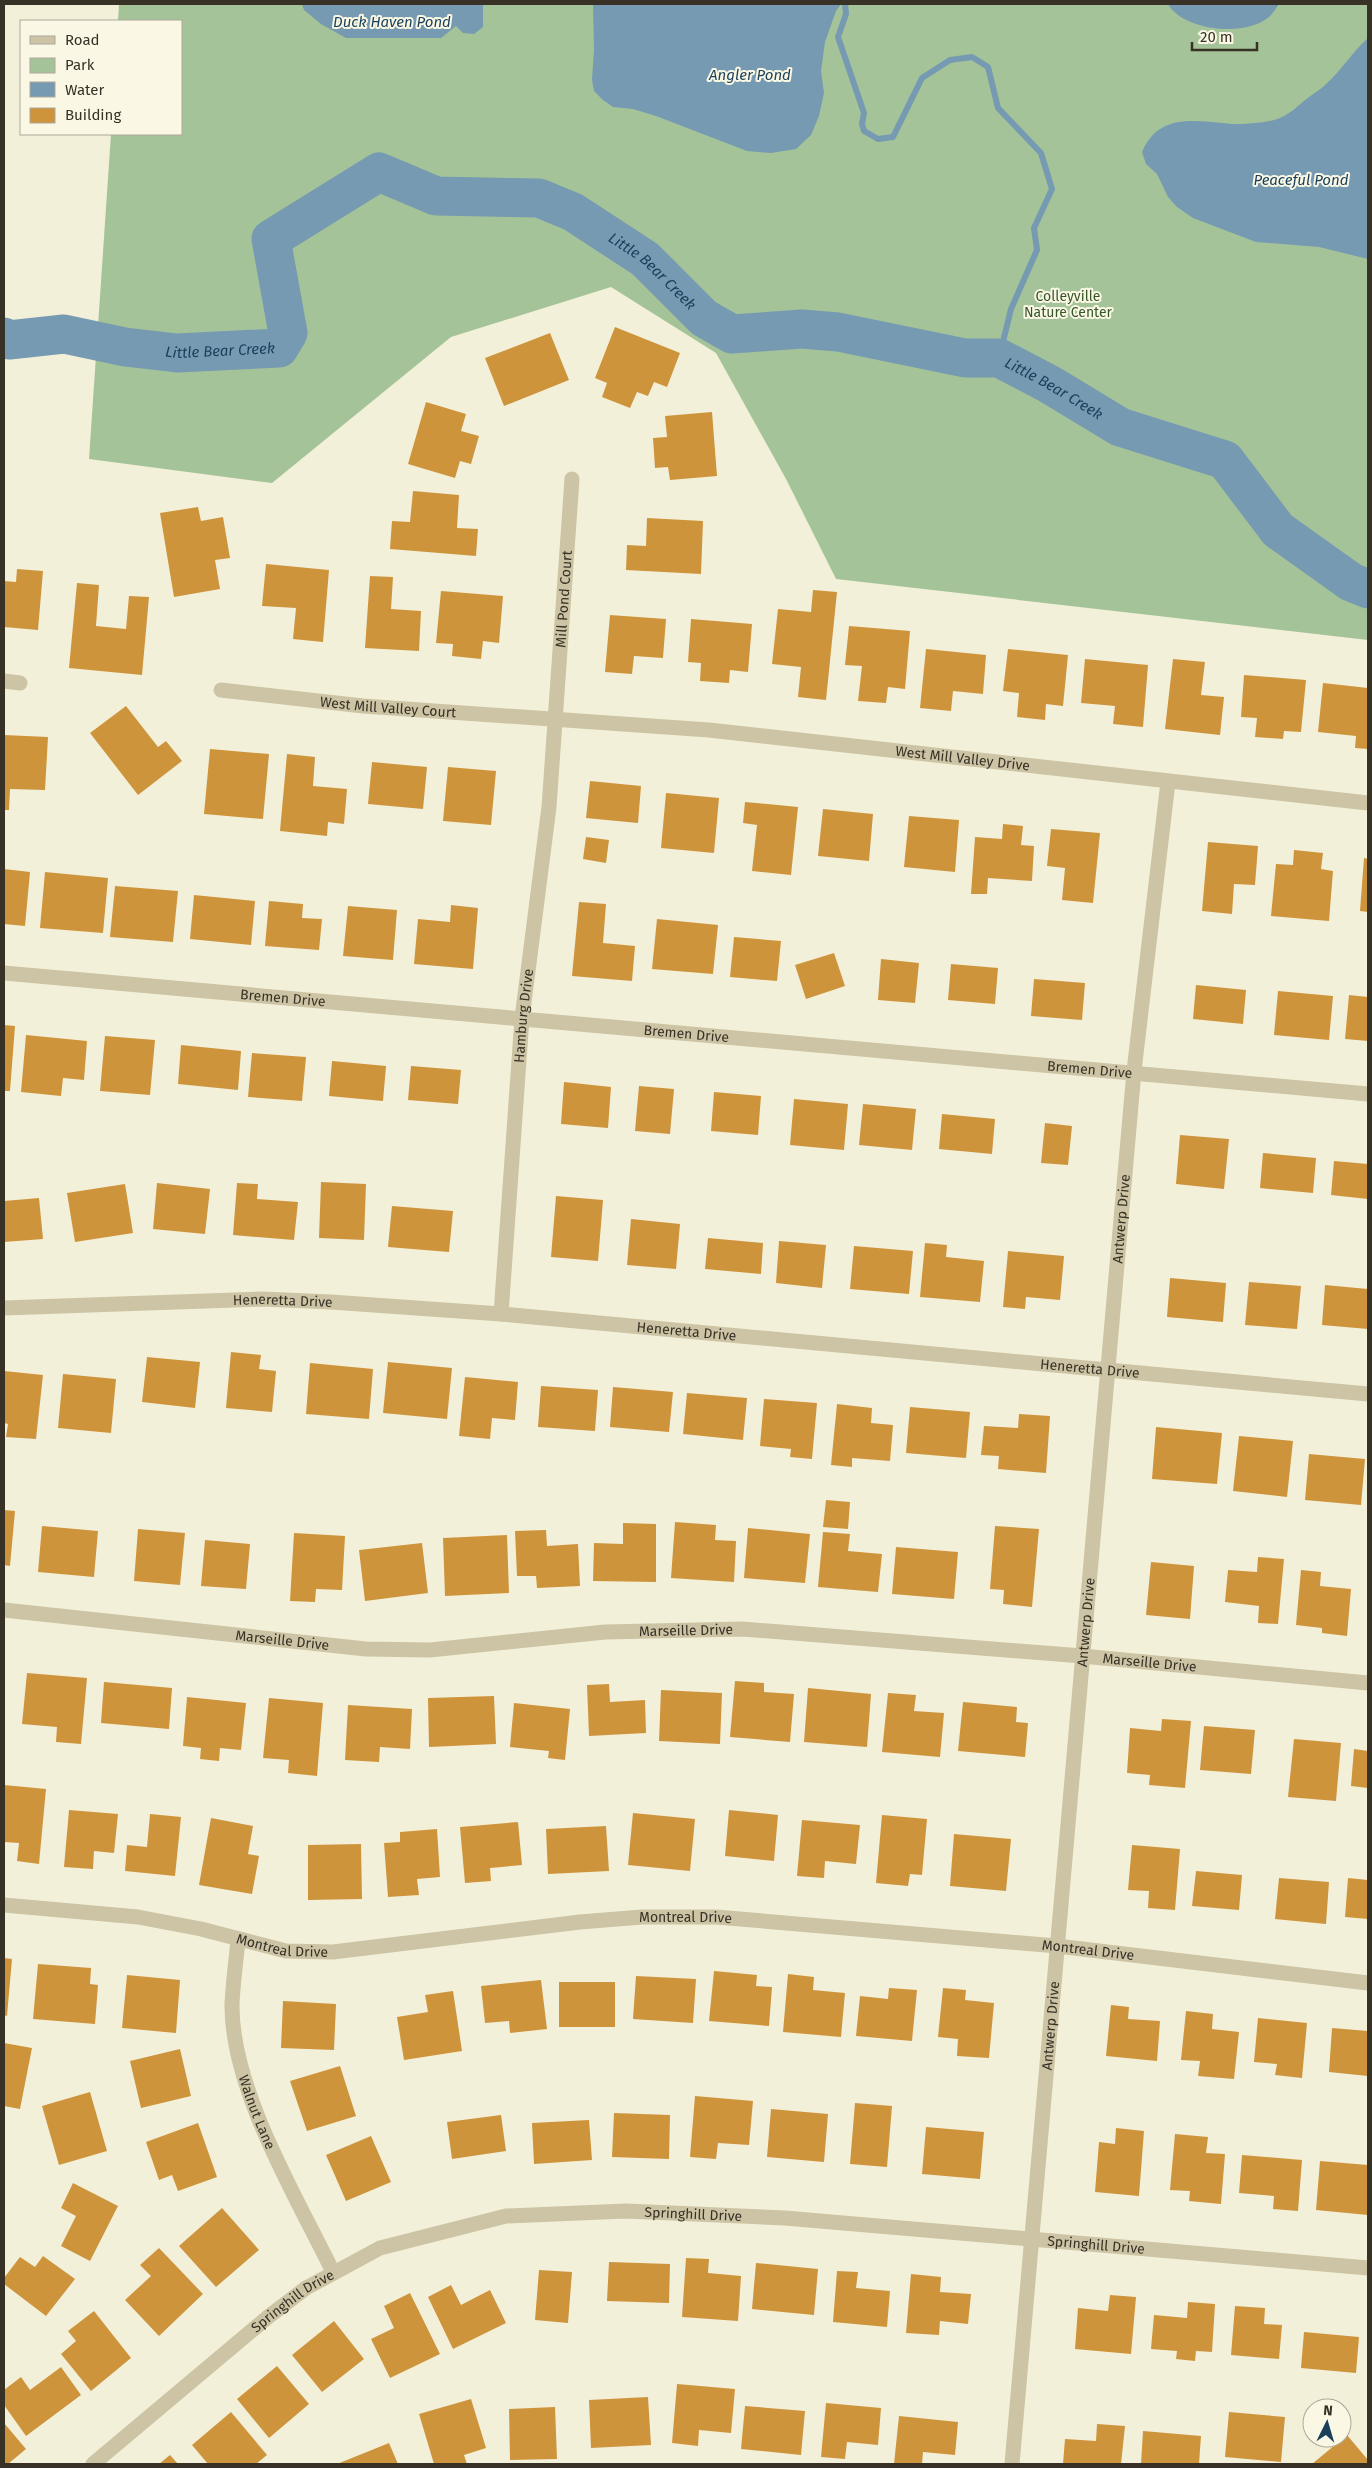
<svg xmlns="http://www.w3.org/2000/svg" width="1372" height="2468" font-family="'Fira Sans',sans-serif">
<rect width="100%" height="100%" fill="#f3f0d9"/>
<path fill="#a5c398" d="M119,4H1368V640L836,579L786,479L716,353L611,287L451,337L272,483L89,459L111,134H181V21H118Z"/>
<path fill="#769ab2" d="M302,4H483V27L474,34L463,33L456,26L441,38H346L321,24L304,10Z
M593,4H841L836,11L825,42L821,71L824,93L819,116L811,135L796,149L771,153L747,151L656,116L633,109L613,107L603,100L594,91L592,80L594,50Z
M1168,4H1279C1276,8 1273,13 1270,16C1247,38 1183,31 1168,4Z
M1368,38V259L1319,247L1256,242L1193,218L1177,207L1168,197L1157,174L1146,164L1142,152C1159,112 1196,121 1232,124C1246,124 1261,123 1274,120C1289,116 1297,106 1309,97C1314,93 1320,90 1324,86C1341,71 1352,52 1368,38Z"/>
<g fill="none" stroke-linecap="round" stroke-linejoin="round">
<path stroke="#769ab2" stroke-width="6" d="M845,4L846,14L838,37L864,113L862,124L864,131L878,139L893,137L922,78L950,60L972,57L988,67L998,108L1041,153L1052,189L1034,228L1037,250L1011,309L999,358"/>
<path stroke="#769ab2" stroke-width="39" id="s1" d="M4,337L9,340L64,334L125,347L177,353L279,348L288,333L271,239L379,172L436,196L539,198L573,212L645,259L704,318L732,334L802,329L838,332L965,358H999L1049,384L1120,427L1225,460L1278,530L1351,582L1368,589"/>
</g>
<path fill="#ce943c" d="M615,327L680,353L667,387L654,382L648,396L637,392L630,408L602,397L607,383L595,378Z
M550,333L569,380L504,406L485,358Z
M426,402L466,414L461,431L479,436L471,464L460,461L455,478L408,464Z
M712,412L717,476L670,480L668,467L655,468L653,438L667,437L665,416Z
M413,491L459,495L457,528L478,529L476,556L390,549L392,521L410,522Z
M198,507L201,521L223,517L230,558L215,560L220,589L174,597L160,513Z
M647,518L703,521L701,574L626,570L627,545L646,546Z
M266,564L329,570L323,642L293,639L296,608L262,606Z
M17,569L43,571L38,630L4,627V581L16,582Z
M370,576L393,577L391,609L421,611L419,651L365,648Z
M77,583L99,585L96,626L126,629L129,596L149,597L142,675L69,668Z
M813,590L837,592L826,700L798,697L801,667L772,664L778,609L811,612Z
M441,591L503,596L499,643L483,641L481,659L452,656L453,644L436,643Z
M610,615L666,619L663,658L634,656L632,674L605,672Z
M691,619L752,624L748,672L730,670L729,683L700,681L701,663L688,662Z
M849,626L910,631L905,689L888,687L886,703L858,701L862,666L845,665Z
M926,649L986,655L983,694L953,691L951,711L920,708Z
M1008,649L1068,655L1063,706L1046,704L1045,720L1017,717L1019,693L1003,691Z
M1085,659L1148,665L1143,727L1113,724L1115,706L1081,703Z
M1173,659L1205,662L1201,695L1224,697L1220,735L1165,729Z
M1244,675L1306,680L1301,732L1284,731L1283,739L1255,737L1257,718L1241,717Z
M1323,683L1368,688V749L1355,748L1356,736L1318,732Z
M126,706L158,747L166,741L182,761L138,795L90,733Z
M4,735L48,737L45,790L10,789L9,810H4Z
M210,749L269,754L263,819L204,814Z
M287,754L315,757L313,786L347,789L344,824L328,822L327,836L280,831Z
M372,762L427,767L423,809L368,804Z
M448,767L496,771L491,825L443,821Z
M590,781L641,786L638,823L586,818Z
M666,793L719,798L714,853L661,848Z
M745,802L798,807L791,875L752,871L757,825L743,823Z
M823,809L873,814L869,861L818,856Z
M909,816L959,820L955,872L904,867Z
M1003,824L1023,826L1021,845L1034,846L1032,881L988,878L987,894H971L975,837L1002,839Z
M1051,829L1100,833L1093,903L1062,900L1065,868L1047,866Z
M586,837L609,840L606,863L583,859Z
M1208,842L1258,846L1255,885L1234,884L1232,914L1202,911Z
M1294,850L1323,853L1321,869L1333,871L1329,921L1271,916L1276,864L1293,865Z
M1364,858L1368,859V912L1360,911Z
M4,869L30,872L25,926L4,924Z
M45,872L108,878L103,933L40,928Z
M115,886L178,891L173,942L110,937Z
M194,895L255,901L251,945L190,939Z
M269,901L303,904L302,918L322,919L319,950L265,946Z
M579,902L606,904L603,943L635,946L632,981L572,976Z
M451,905L478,908L473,969L414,964L418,919L450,922Z
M348,906L397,910L393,960L343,956Z
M657,919L718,925L713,974L652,969Z
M734,937L781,941L777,981L730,977Z
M834,953L845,986L806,999L795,965Z
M881,959L919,963L915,1003L878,1000Z
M951,964L998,968L995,1004L948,1000Z
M1034,979L1085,983L1082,1020L1031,1016Z
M1196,985L1246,990L1243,1024L1193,1019Z
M1278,991L1333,996L1329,1040L1274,1035Z
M1349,995L1368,997V1041L1345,1039Z
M4,1025L15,1026L10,1091H4Z
M26,1035L87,1041L84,1080L63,1078L61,1096L21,1092Z
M105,1036L155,1040L150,1095L100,1091Z
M181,1045L241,1051L238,1090L178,1084Z
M252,1053L306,1057L302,1101L248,1097Z
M332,1061L386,1066L383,1101L329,1096Z
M411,1066L461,1070L458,1104L408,1100Z
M564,1082L611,1087L608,1128L561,1124Z
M639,1086L674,1089L670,1134L635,1131Z
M714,1092L761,1096L758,1135L711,1131Z
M794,1099L848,1104L844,1150L790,1145Z
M863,1104L916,1109L912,1150L859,1145Z
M942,1114L995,1119L992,1154L939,1149Z
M1045,1123L1072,1126L1068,1165L1041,1163Z
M1180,1135L1229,1139L1224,1189L1176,1184Z
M1263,1153L1316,1158L1313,1193L1260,1188Z
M1334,1161L1368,1164V1199L1331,1195Z
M321,1182L366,1184L364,1240L319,1238Z
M157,1183L210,1189L205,1234L153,1229Z
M237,1183L258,1184L257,1199L298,1202L294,1240L233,1235Z
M125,1184L133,1233L75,1242L67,1193Z
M556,1196L603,1200L598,1261L551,1257Z
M39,1198L43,1239L4,1242V1201Z
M392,1206L453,1211L449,1252L388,1247Z
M631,1219L680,1224L676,1269L627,1265Z
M708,1238L763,1243L761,1274L705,1269Z
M779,1241L826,1245L822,1288L776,1283Z
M925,1243L947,1245L946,1257L984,1261L980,1302L920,1297Z
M854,1246L913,1251L909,1294L850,1289Z
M1008,1251L1064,1256L1060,1300L1026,1297L1025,1309L1003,1307Z
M1170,1278L1226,1283L1223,1322L1167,1317Z
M1249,1282L1301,1286L1297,1329L1245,1325Z
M1325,1285L1368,1289V1329L1322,1325Z
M231,1352L261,1355L259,1369L276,1371L272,1412L226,1408Z
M147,1357L200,1362L195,1408L142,1402Z
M388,1362L452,1368L447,1419L383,1413Z
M310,1363L373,1369L369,1419L306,1414Z
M4,1371L43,1375L36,1439L6,1437L8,1424L4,1423Z
M63,1374L116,1379L111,1433L58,1428Z
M465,1377L518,1382L515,1420L492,1418L490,1439L459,1436Z
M541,1386L598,1390L595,1431L538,1427Z
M613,1387L673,1392L669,1432L610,1427Z
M687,1393L747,1398L743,1440L683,1434Z
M764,1399L817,1403L812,1459L790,1457L791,1449L760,1446Z
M837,1404L872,1408L871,1423L893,1425L890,1461L852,1458V1467L831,1465Z
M910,1407L970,1412L966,1458L906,1453Z
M1019,1414L1050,1416L1046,1473L998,1469L999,1456L981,1455L984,1426L1018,1428Z
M1156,1427L1222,1433L1217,1484L1152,1479Z
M1239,1436L1293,1441L1287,1497L1233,1491Z
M1309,1454L1365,1459L1361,1505L1305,1500Z
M826,1500L850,1502L848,1529L823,1527Z
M4,1510L15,1511L10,1566L4,1565Z
M675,1522L716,1525L715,1540L736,1541L734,1582L671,1578Z
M623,1523L656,1524V1582L593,1581L594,1543L623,1544Z
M42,1526L98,1531L94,1577L38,1572Z
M995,1526L1039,1529L1032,1607L1003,1604L1004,1590L990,1589Z
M748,1528L810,1534L805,1583L744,1578Z
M138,1529L185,1533L180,1585L134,1581Z
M546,1530L547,1546L578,1544L580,1586L537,1588L536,1576H517L515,1531Z
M823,1532L850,1534L848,1551L882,1554L878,1592L818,1587Z
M294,1533L345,1536L342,1590L316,1589L315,1602L290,1601Z
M507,1535L509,1593L445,1596L443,1538Z
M205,1540L250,1544L246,1589L201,1586Z
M422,1543L428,1593L365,1601L359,1550Z
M896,1547L958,1552L954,1599L892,1594Z
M1258,1557L1284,1559L1278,1624L1258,1623L1259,1606L1225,1602L1228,1570L1257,1572Z
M1151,1562L1194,1566L1190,1619L1146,1615Z
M1301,1570L1321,1572L1320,1586L1351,1589L1347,1636L1322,1633V1628L1296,1625Z
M27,1673L87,1678L81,1744L56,1742L57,1727L22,1724Z
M735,1681L764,1683V1692L794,1694L790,1742L730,1737Z
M104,1682L172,1688L169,1729L101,1723Z
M609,1684L610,1702L645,1700L646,1733L589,1736L587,1685Z
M808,1688L871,1694L867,1747L804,1742Z
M661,1690L722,1693L720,1744L659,1741Z
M888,1693L916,1695L914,1711L944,1713L940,1757L882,1752Z
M494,1696L496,1744L429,1747L428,1698Z
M187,1697L246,1703L241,1750L220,1748L219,1761L200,1759L201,1748L183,1746Z
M269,1698L323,1703L317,1776L288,1773L289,1760L263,1758Z
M963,1702L1017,1707L1016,1722L1028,1723L1025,1757L958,1751Z
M514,1703L570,1709L565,1760L548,1758L549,1751L510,1747Z
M348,1705L412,1709L410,1749L380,1747L379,1762L345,1760Z
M1162,1719L1191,1721L1185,1788L1149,1785L1150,1775L1127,1773L1130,1728L1161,1731Z
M1204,1726L1255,1730L1251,1774L1200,1770Z
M1294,1739L1341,1743L1336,1801L1288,1797Z
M1354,1749L1368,1751V1788L1351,1786Z
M4,1785L46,1789L39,1864L17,1861L19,1843L4,1842Z
M69,1810L118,1814L114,1853L94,1851L93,1869L64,1867Z
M729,1810L778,1815L774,1861L725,1856Z
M633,1813L695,1819L690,1871L628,1865Z
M150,1814L181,1817L175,1876L125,1871L127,1845L147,1847Z
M882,1815L927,1819L922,1875L910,1874L908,1886L876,1883Z
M211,1818L253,1826L248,1854L259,1856L252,1894L199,1885Z
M802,1820L860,1825L856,1864L825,1861L824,1878L797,1876Z
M518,1822L522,1865L490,1868L491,1881L465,1883L460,1827Z
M606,1826L609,1871L548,1874L546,1829Z
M437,1829L440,1877L417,1879L419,1895L388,1897L384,1843L400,1842V1832Z
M954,1834L1011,1839L1006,1891L950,1886Z
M361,1844L362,1899L308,1900V1845Z
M1132,1845L1180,1849L1175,1910L1148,1908L1149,1891L1128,1890Z
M1196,1871L1242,1875L1239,1910L1192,1906Z
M1279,1878L1329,1882L1326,1924L1275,1919Z
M1348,1878L1368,1880V1919L1345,1917Z
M4,1958L12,1959L7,2016L4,2015Z
M38,1964L91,1968L90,1984L98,1985L95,2024L33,2019Z
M714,1971L757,1975L756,1986L772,1987L769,2026L709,2021Z
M788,1974L814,1977L813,1990L845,1993L841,2037L783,2032Z
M127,1975L180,1980L176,2033L122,2028Z
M636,1976L696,1979L693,2023L633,2019Z
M541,1980L547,2029L510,2033L509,2021L485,2023L481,1986Z
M559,1982H615V2027H559Z
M889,1988L917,1990L912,2041L856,2036L860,1996L888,1999Z
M943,1988L966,1990L965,2000L994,2003L989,2058L957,2056L958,2039L938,2037Z
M453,1991L462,2051L404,2060L397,2017L428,2012L425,1995Z
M283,2001L336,2004L334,2050L281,2048Z
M1111,2005L1129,2007L1128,2019L1160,2021L1157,2061L1106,2056Z
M1186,2011L1213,2014L1212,2029L1239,2032L1234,2079L1198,2076L1200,2061L1181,2060Z
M1258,2018L1307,2023L1302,2078L1275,2075L1277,2064L1254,2062Z
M1332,2028L1368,2031V2076L1329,2072Z
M4,2043L32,2048L20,2109L4,2106Z
M180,2049L191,2096L141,2108L130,2061Z
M340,2066L356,2116L307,2131L290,2081Z
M90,2092L107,2151L59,2165L42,2106Z
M695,2096L753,2101L749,2145L718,2143L716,2159L690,2157Z
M855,2103L892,2106L887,2167L850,2164Z
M771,2109L828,2114L824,2162L767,2157Z
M614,2113L670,2115L669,2159L612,2157Z
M501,2115L506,2151L452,2159L447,2122Z
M589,2120L592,2160L534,2164L532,2123Z
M198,2123L217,2177L178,2191L172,2175L159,2180L146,2142Z
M926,2127L984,2132L980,2179L922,2174Z
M1116,2128L1144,2131L1139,2196L1095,2192L1099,2142L1115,2144Z
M1175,2134L1208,2137L1206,2153L1225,2154L1221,2204L1189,2201L1190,2191L1170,2190Z
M371,2136L391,2182L346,2201L326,2155Z
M1242,2155L1302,2160L1298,2211L1273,2209L1274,2196L1239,2193Z
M1320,2161L1368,2165V2215L1316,2210Z
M73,2183L118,2206L90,2261L61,2246L76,2216L61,2208Z
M222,2208L259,2250L216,2287L179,2246Z
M159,2248L203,2294L159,2336L125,2300L151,2276L140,2265Z
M43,2256L75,2279L46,2316L4,2284V2278L20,2257L35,2267Z
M686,2258L709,2259L708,2273L741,2276L738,2321L682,2317Z
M609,2262L670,2264L669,2303L607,2301Z
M756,2263L818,2269L814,2315L752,2309Z
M539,2270L572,2272L568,2323L535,2320Z
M837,2271L858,2272L856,2288L890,2291L887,2327L833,2322Z
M911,2274L941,2277L940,2292L971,2294L968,2324L940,2321L939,2335L906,2333Z
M451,2285L461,2305L490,2290L506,2323L453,2349L428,2297Z
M410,2293L440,2354L390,2378L371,2339L394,2328L384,2306Z
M1110,2295L1136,2297L1131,2354L1075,2349L1078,2308L1108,2311Z
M1188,2302L1215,2304L1212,2352L1196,2351L1195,2361L1176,2359L1177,2351L1151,2349L1154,2315L1187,2318Z
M1235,2306L1265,2308L1264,2324L1282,2325L1279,2359L1231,2355Z
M94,2311L131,2358L91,2391L61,2354L76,2341L68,2331Z
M334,2321L364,2359L322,2392L292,2355Z
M1304,2332L1359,2337L1356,2373L1301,2368Z
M277,2366L309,2404L269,2438L237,2399Z
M61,2367L81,2395L26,2436L4,2405V2390L21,2377L30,2390Z
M677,2384L735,2389L731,2433L699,2430L698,2446L672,2443Z
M648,2397L651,2445L591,2448L589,2400Z
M471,2399L486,2448L464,2455L467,2464H434L419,2414Z
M826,2403L881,2408L878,2445L847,2442L845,2459L821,2457Z
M745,2406L805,2411L801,2455L741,2449Z
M555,2407L557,2459L510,2460L509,2409Z
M231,2412L267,2455L256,2464H208L192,2445Z
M1229,2412L1285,2417L1281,2462L1225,2457Z
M899,2416L958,2422L955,2455L923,2452L922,2464H894Z
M4,2423L26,2449L8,2464H4Z
M1097,2424L1125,2426L1121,2464H1063L1065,2439L1096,2441Z
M1143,2431L1201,2436L1199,2464H1141Z
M1347,2435L1368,2460V2464H1312Z
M389,2443L398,2464H337Z
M170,2455L178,2464H159Z"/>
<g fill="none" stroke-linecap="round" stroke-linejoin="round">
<g stroke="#ccc4a4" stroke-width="15">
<path d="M4,681L20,683"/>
<path id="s2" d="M221,690L363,706L709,730L1368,803"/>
<path id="s3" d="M4,973L1368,1094"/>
<path id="s4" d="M4,1308L262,1299L331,1302L501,1314L1368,1394"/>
<path id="s5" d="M501,1314L522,1018L549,807L572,479"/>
<path id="s6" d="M4,1610L366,1649L430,1650L605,1632L742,1629L1082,1656L1368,1683"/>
<path id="s7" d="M4,1905L138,1917L201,1929L286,1951L333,1952L580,1922L642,1917H716L1057,1946L1368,1983"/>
<path id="s8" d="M238,1940C236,1961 233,1983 232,2004C231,2089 296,2196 333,2272"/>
<path id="s9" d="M93,2464L268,2317L306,2288L380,2248L506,2216L626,2211L785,2218L1368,2268"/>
<path id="s10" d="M1012,2464L1134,1071L1168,782"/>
</g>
</g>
<g text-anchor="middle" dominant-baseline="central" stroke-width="4" stroke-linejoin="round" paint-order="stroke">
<g font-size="14" fill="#355628" stroke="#faf8e5">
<text x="1068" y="296">Colleyville<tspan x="1068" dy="16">Nature Center</tspan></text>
</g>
<g font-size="14" fill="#373126" stroke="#faf8e5">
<text stroke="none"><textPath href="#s5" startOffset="718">Mill Pond Court</textPath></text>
<text stroke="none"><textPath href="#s2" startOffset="168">West Mill Valley Court</textPath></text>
<text stroke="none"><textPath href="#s2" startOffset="745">West Mill Valley Drive</textPath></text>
<text stroke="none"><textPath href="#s3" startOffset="280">Bremen Drive</textPath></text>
<text stroke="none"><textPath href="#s5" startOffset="299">Hamburg Drive</textPath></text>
<text stroke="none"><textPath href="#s3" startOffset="685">Bremen Drive</textPath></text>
<text stroke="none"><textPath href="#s3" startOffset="1090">Bremen Drive</textPath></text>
<text stroke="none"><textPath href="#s10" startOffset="1250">Antwerp Drive</textPath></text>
<text stroke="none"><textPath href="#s4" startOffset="279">Heneretta Drive</textPath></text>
<text stroke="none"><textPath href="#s4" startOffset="684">Heneretta Drive</textPath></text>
<text stroke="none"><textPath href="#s4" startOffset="1089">Heneretta Drive</textPath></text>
<text stroke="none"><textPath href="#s10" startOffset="845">Antwerp Drive</textPath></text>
<text stroke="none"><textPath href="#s6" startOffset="685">Marseille Drive</textPath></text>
<text stroke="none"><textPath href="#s6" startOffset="280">Marseille Drive</textPath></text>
<text stroke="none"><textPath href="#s6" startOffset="1150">Marseille Drive</textPath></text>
<text stroke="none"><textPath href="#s7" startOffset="688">Montreal Drive</textPath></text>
<text stroke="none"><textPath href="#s7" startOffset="282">Montreal Drive</textPath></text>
<text stroke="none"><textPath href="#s7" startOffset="1092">Montreal Drive</textPath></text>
<text stroke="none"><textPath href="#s10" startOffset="440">Antwerp Drive</textPath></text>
<text stroke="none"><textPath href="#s8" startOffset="176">Walnut Lane</textPath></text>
<text stroke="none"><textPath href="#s9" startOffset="678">Springhill Drive</textPath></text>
<text stroke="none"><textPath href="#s9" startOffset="1082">Springhill Drive</textPath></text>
<text stroke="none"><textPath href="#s9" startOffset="258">Springhill Drive</textPath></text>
</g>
<g font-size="15" font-style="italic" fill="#193f5b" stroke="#faf8e5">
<text x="392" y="22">Duck Haven Pond</text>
<text x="750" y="75">Angler Pond</text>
<text x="1301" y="180">Peaceful Pond</text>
<text stroke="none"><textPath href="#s1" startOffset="819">Little Bear Creek</textPath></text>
<text stroke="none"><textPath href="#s1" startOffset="219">Little Bear Creek</textPath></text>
<text stroke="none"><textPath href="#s1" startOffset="1254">Little Bear Creek</textPath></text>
</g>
</g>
<rect width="1372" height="2468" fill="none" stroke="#373126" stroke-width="10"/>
<rect x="20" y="20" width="162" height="115" fill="#faf8e5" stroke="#aca899"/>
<rect x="30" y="36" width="25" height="8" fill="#ccc4a4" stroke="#aca899"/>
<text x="65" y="45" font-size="15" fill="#373126">Road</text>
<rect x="30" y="58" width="25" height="15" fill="#a5c398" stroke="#aca899"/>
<text x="65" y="70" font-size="15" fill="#373126">Park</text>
<rect x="30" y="82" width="25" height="15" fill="#769ab2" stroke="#aca899"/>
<text x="65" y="95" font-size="15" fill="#373126">Water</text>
<rect x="30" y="108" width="25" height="15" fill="#ce943c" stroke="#aca899"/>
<text x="65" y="120" font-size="15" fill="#373126">Building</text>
<g transform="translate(1327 2423) rotate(5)"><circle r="24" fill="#faf8e5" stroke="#aca899"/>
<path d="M0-4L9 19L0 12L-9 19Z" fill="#193f5b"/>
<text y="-8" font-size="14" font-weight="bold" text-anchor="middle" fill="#373126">N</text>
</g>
<path d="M1192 42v8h65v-8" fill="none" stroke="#373126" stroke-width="2.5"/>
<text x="1200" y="42" font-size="15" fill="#373126" stroke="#faf8e5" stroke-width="4" paint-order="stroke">20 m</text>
</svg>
